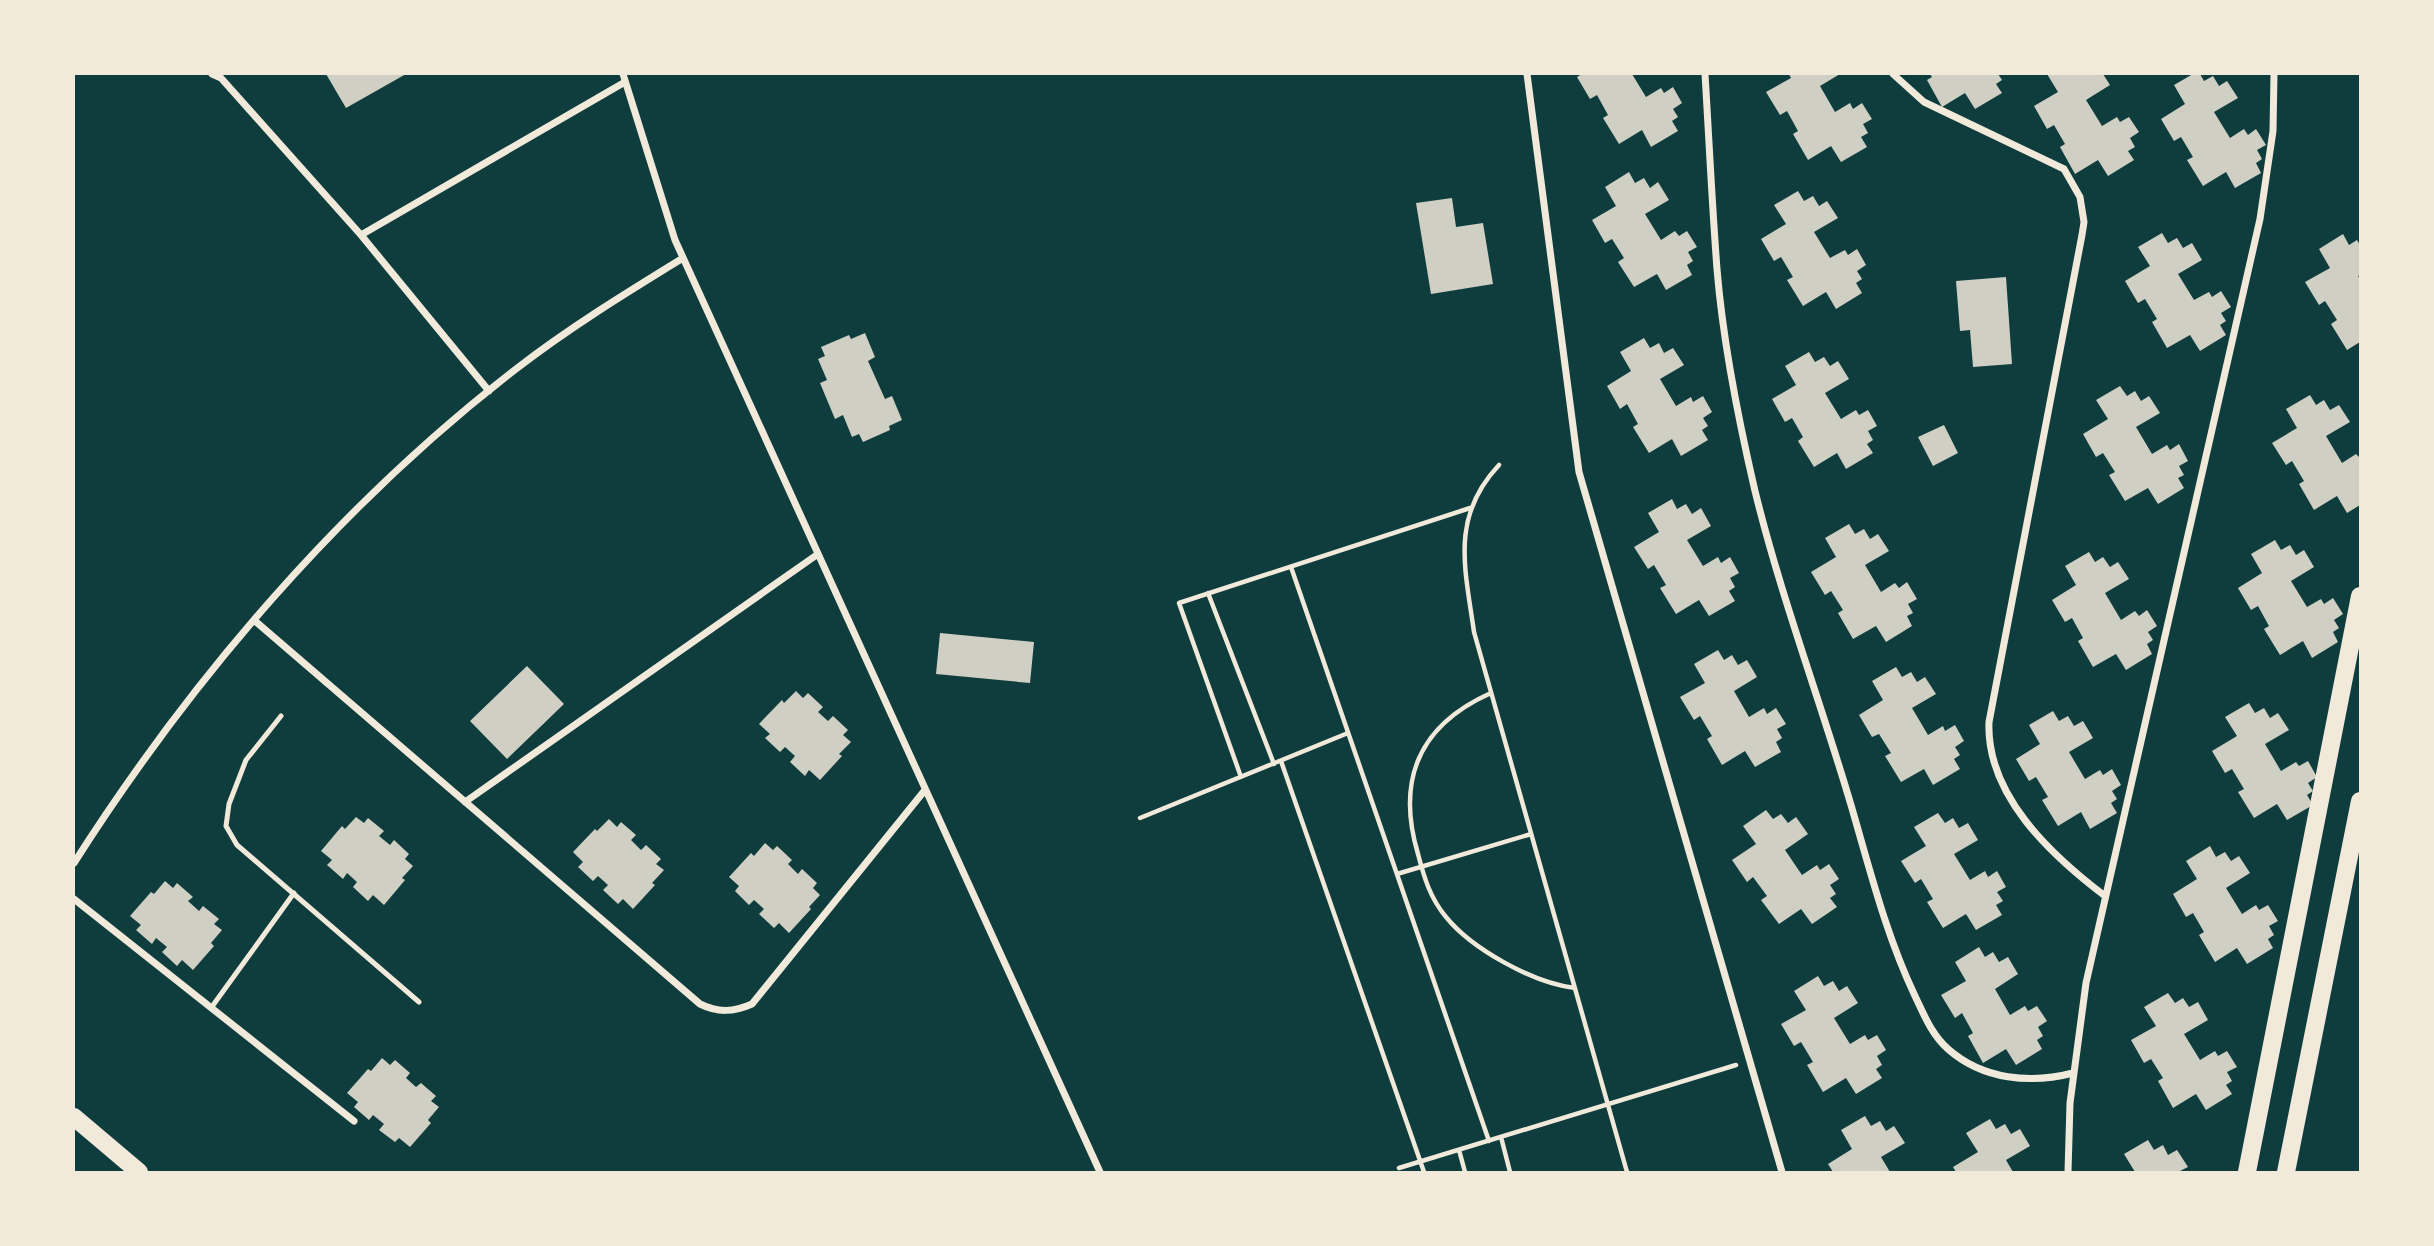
<svg xmlns="http://www.w3.org/2000/svg" width="2434" height="1246" font-family="Karla,sans-serif">
<rect width="100%" height="100%" fill="#0f3d3e"/>
<path fill="#cfcfc3" d="M326,74H406L346,108Z
M1582,74H1632L1646,97L1661,88L1664,93L1673,87L1682,103L1673,109L1678,117L1672,121L1678,131L1651,147L1642,130L1619,144L1603,118L1608,115L1597,95L1590,99L1577,77Z
M1789,74H1840L1820,86L1835,112L1850,103L1853,109L1862,103L1872,119L1863,124L1868,133L1861,137L1867,147L1841,162L1831,146L1808,160L1793,134L1798,131L1787,111L1780,115L1766,92L1791,78Z
M1930,74H1998L2002,80L1996,84L2002,93L1975,109L1965,93L1942,107L1927,80L1932,77Z
M2047,74H2103L2110,85L2086,100L2102,126L2117,117L2120,122L2129,117L2139,132L2130,138L2135,147L2128,151L2134,160L2108,176L2098,160L2075,174L2060,147L2065,144L2054,125L2047,129L2034,106L2058,92Z
M2193,74H2200L2204,81L2213,76L2219,86L2227,81L2238,98L2214,112L2230,138L2244,129L2248,135L2256,129L2266,145L2257,150L2262,159L2256,163L2261,173L2235,188L2226,172L2203,186L2187,160L2193,157L2181,137L2174,141L2161,119L2185,104L2174,85Z
M1629,172L1635,183L1644,178L1650,188L1658,182L1669,200L1645,214L1661,240L1675,231L1679,236L1687,231L1697,247L1688,252L1693,261L1687,265L1692,275L1666,290L1657,274L1634,287L1618,262L1624,258L1612,239L1605,243L1592,220L1616,206L1605,187Z
M1798,191L1804,201L1813,196L1819,206L1827,201L1838,218L1814,232L1830,258L1845,250L1848,255L1857,249L1866,265L1857,271L1862,279L1856,283L1862,293L1836,309L1826,292L1803,306L1787,280L1793,277L1781,257L1774,261L1761,239L1786,224L1774,205Z
M1452,198L1456,227L1483,223L1493,284L1431,294L1416,203Z
M2162,233L2168,243L2177,238L2183,248L2192,243L2202,260L2178,274L2194,300L2209,292L2212,297L2221,291L2231,307L2221,313L2226,321L2220,325L2226,335L2200,351L2190,335L2167,348L2152,322L2157,319L2145,299L2138,303L2125,281L2150,266L2138,247Z
M2343,234L2349,245L2357,240L2360,245V275L2358,276L2360,279V342L2347,350L2331,324L2337,320L2325,301L2319,305L2305,282L2330,268L2319,249Z
M2006,277L2012,364L1973,367L1970,330L1960,331L1956,281Z
M865,333L875,357L868,361L885,399L892,396L902,420L889,426L890,430L863,442L859,434L852,437L843,415L835,419L820,383L827,380L818,359L825,356L821,347L849,335L851,339Z
M1644,338L1650,348L1659,343L1664,353L1673,348L1684,365L1660,379L1676,406L1691,397L1693,402L1703,396L1712,412L1703,418L1708,426L1702,430L1708,440L1681,456L1672,439L1649,453L1633,427L1638,424L1627,404L1620,409L1607,386L1631,371L1620,352Z
M1809,352L1815,362L1824,357L1830,366L1838,361L1849,379L1825,393L1841,419L1856,410L1859,415L1868,410L1877,426L1868,431L1873,440L1867,444L1873,453L1846,469L1837,453L1814,467L1798,441L1803,437L1792,418L1785,422L1772,399L1796,385L1785,366Z
M2120,386L2127,396L2135,391L2141,401L2149,396L2160,413L2136,427L2152,454L2167,445L2170,450L2179,444L2188,461L2179,466L2184,475L2178,478L2184,488L2158,504L2148,488L2125,501L2109,475L2115,472L2103,453L2096,457L2083,434L2108,419L2096,400Z
M2310,395L2316,405L2324,400L2330,410L2339,405L2350,422L2326,436L2342,463L2356,454L2360,458V505L2347,513L2337,496L2314,510L2299,484L2304,481L2292,461L2286,465L2272,443L2297,428L2286,409Z
M1944,425L1958,453L1933,466L1918,437Z
M1672,499L1677,509L1686,504L1692,514L1701,508L1711,526L1687,540L1703,566L1718,557L1721,563L1730,557L1739,573L1730,578L1735,587L1729,591L1735,601L1709,616L1699,600L1676,614L1660,588L1666,585L1654,565L1648,569L1634,547L1659,532L1648,513Z
M1849,524L1855,534L1864,529L1870,539L1878,534L1889,551L1865,565L1881,592L1895,583L1899,588L1907,582L1917,599L1908,604L1913,613L1907,616L1912,626L1886,642L1876,626L1853,639L1838,613L1843,610L1831,591L1825,595L1811,572L1836,557L1825,538Z
M2275,540L2281,550L2290,545L2296,555L2304,550L2314,567L2291,581L2307,607L2321,599L2324,604L2333,598L2343,614L2334,620L2339,628L2333,632L2338,642L2312,658L2303,641L2280,655L2264,629L2269,626L2258,606L2251,610L2238,588L2262,573L2251,554Z
M2089,552L2095,562L2103,557L2110,567L2118,562L2129,579L2105,593L2121,620L2135,611L2139,616L2147,610L2157,626L2148,632L2153,640L2147,644L2152,654L2126,670L2116,654L2093,667L2078,641L2083,638L2072,618L2065,622L2052,600L2076,585L2065,566Z
M940,633L1034,642L1030,683L936,674Z
M1718,650L1724,660L1732,655L1738,665L1747,660L1757,677L1734,691L1749,717L1764,708L1767,714L1776,708L1786,724L1777,729L1782,738L1776,742L1781,752L1755,767L1745,751L1722,765L1707,739L1712,736L1700,716L1694,720L1680,697L1705,683L1694,664Z
M527,666L564,704L507,759L470,721Z
M1896,667L1902,677L1911,672L1917,682L1925,677L1936,694L1912,708L1928,735L1943,726L1945,731L1955,725L1964,741L1955,747L1960,755L1954,759L1960,769L1933,785L1924,769L1901,782L1885,756L1891,753L1879,734L1872,737L1859,715L1883,700L1872,681Z
M796,691L803,698L808,693L823,707L818,712L828,721L833,716L848,730L843,735L851,742L839,754L842,756L820,780L809,770L805,776L790,762L795,756L785,747L780,752L765,738L770,734L759,724L782,700L784,703Z
M2249,703L2255,713L2264,708L2270,718L2278,713L2289,730L2265,744L2281,771L2296,762L2299,766L2308,761L2317,777L2308,783L2313,791L2307,795L2313,805L2287,820L2277,804L2254,818L2238,792L2244,789L2232,769L2225,773L2212,751L2237,736L2225,717Z
M2053,711L2059,721L2068,716L2074,726L2083,721L2093,738L2069,752L2085,779L2100,770L2103,775L2112,769L2121,785L2112,791L2117,799L2111,803L2117,813L2090,829L2081,812L2058,826L2042,800L2048,797L2036,777L2029,781L2016,759L2040,744L2029,725Z
M1766,810L1773,819L1781,814L1788,823L1796,817L1808,834L1785,850L1802,875L1817,865L1820,870L1829,864L1839,879L1830,885L1836,894L1830,898L1837,907L1812,924L1801,909L1779,924L1761,900L1767,896L1753,877L1747,882L1732,860L1756,844L1743,826Z
M1938,813L1945,823L1953,818L1959,828L1968,823L1978,840L1954,854L1970,880L1985,871L1988,877L1997,871L2006,887L1997,892L2003,901L1996,905L2002,915L1976,930L1966,914L1943,928L1927,902L1933,899L1921,879L1915,883L1901,861L1926,846L1914,827Z
M356,817L364,823L368,818L384,831L379,836L390,845L394,840L409,854L405,859L413,866L402,878L405,880L384,905L373,895L368,901L353,887L357,882L347,873L343,879L327,865L332,860L321,851L342,826L345,829Z
M609,819L617,827L621,822L636,835L631,840L641,850L646,845L661,859L656,864L664,870L652,883L655,885L633,909L623,899L618,904L603,890L608,885L598,876L593,881L578,867L583,862L573,852L595,829L597,831Z
M765,843L773,850L777,846L792,860L788,864L798,874L802,869L817,883L813,888L820,895L809,907L811,909L789,933L779,923L774,928L759,914L764,909L754,900L749,905L735,891L739,886L729,877L751,853L754,856Z
M2210,846L2216,857L2225,852L2231,861L2239,856L2250,873L2226,888L2242,914L2256,905L2259,910L2268,905L2278,921L2269,926L2274,935L2268,939L2273,948L2247,964L2237,948L2215,962L2199,935L2204,932L2193,913L2186,917L2173,894L2197,879L2186,861Z
M165,881L173,888L177,883L193,897L188,901L199,911L203,906L219,919L214,924L222,930L211,943L214,946L193,970L182,960L177,966L162,952L167,947L156,938L152,944L136,930L141,925L130,916L151,892L154,894Z
M1979,947L1985,957L1993,952L1999,962L2008,957L2018,974L1995,989L2010,1015L2025,1006L2028,1011L2037,1006L2047,1021L2038,1027L2043,1036L2037,1040L2042,1049L2016,1065L2006,1049L1983,1063L1968,1036L1973,1033L1962,1013L1955,1018L1941,995L1966,981L1955,962Z
M1818,976L1824,986L1833,981L1839,991L1847,986L1858,1003L1834,1018L1850,1044L1865,1035L1868,1040L1877,1035L1886,1050L1877,1056L1882,1065L1876,1069L1882,1078L1856,1094L1846,1078L1823,1092L1807,1065L1813,1062L1801,1042L1794,1046L1781,1024L1806,1010L1794,991Z
M2168,993L2175,1003L2183,998L2189,1007L2198,1002L2208,1020L2184,1034L2200,1060L2215,1051L2218,1056L2227,1051L2237,1067L2227,1072L2232,1081L2226,1085L2232,1094L2206,1110L2196,1094L2173,1108L2158,1081L2163,1078L2151,1059L2144,1063L2131,1040L2156,1026L2144,1007Z
M382,1058L390,1065L395,1060L410,1073L406,1078L416,1087L421,1083L436,1096L431,1101L439,1107L428,1120L431,1123L410,1147L399,1138L395,1142L379,1130L384,1124L373,1115L369,1120L354,1107L358,1102L347,1093L368,1069L371,1071Z
M1865,1116L1871,1126L1880,1121L1886,1131L1894,1126L1905,1143L1881,1157L1890,1172H1833L1828,1164L1852,1149L1841,1130Z
M1990,1119L1996,1129L2005,1124L2011,1134L2020,1129L2030,1146L2006,1160L2013,1172H1956L1953,1167L1978,1152L1966,1133Z
M2148,1140L2154,1150L2163,1145L2168,1155L2177,1150L2188,1167L2178,1172H2135L2124,1154Z"/>
<g fill="none" stroke-linecap="round" stroke-linejoin="round">
<path stroke="#f1e9da" stroke-width="4.5" d="M1499,465C1450,517 1465,568 1474,632L1627,1172
M1291,567L1489,1141
M1208,593L1274,764
M1491,693C1419,725 1396,780 1418,854C1424,877 1430,898 1446,917C1472,949 1533,983 1575,988
M1281,761L1424,1172
M1241,777L1179,603L1470,508
M1140,818L1348,733
M1397,874L1531,834
M1501,1137L1510,1172
M1459,1150L1465,1172
M1399,1168L1736,1065"/>
<path stroke="#f1e9da" stroke-width="5" d="M281,716L246,760L229,804L226,826L237,845L419,1002
M211,1008L294,893"/>
<path stroke="#f1e9da" stroke-width="7" d="M212,74L221,78L361,235L489,391
M623,74L675,240L1100,1172
M1527,74L1579,472L1782,1172
M1705,74C1709,139 1712,204 1717,269C1723,343 1738,418 1755,491C1781,597 1820,700 1851,805C1870,870 1886,935 1915,996C1924,1015 1932,1035 1948,1049C1983,1080 2031,1084 2073,1073
M1893,74L1924,102L2064,169L2080,197L2084,222L2082,235L1989,722C1986,795 2051,855 2105,896
M361,235L625,82
M255,621L700,1004C718,1013 734,1012 752,1004L925,790
M465,802L818,554
M74,863C192,678 341,504 516,369C569,328 626,293 683,258
M74,899L354,1121
M2068,1172L2070,1103L2086,983L2260,219L2273,131L2274,74"/>
<path stroke="#f1e9da" stroke-width="18" d="M74,1117L139,1172
M2247,1172L2360,596
M2286,1172L2360,801"/>
</g>
<rect width="2434" height="1246" fill="none" stroke="#f1e9da" stroke-width="150"/>
</svg>
